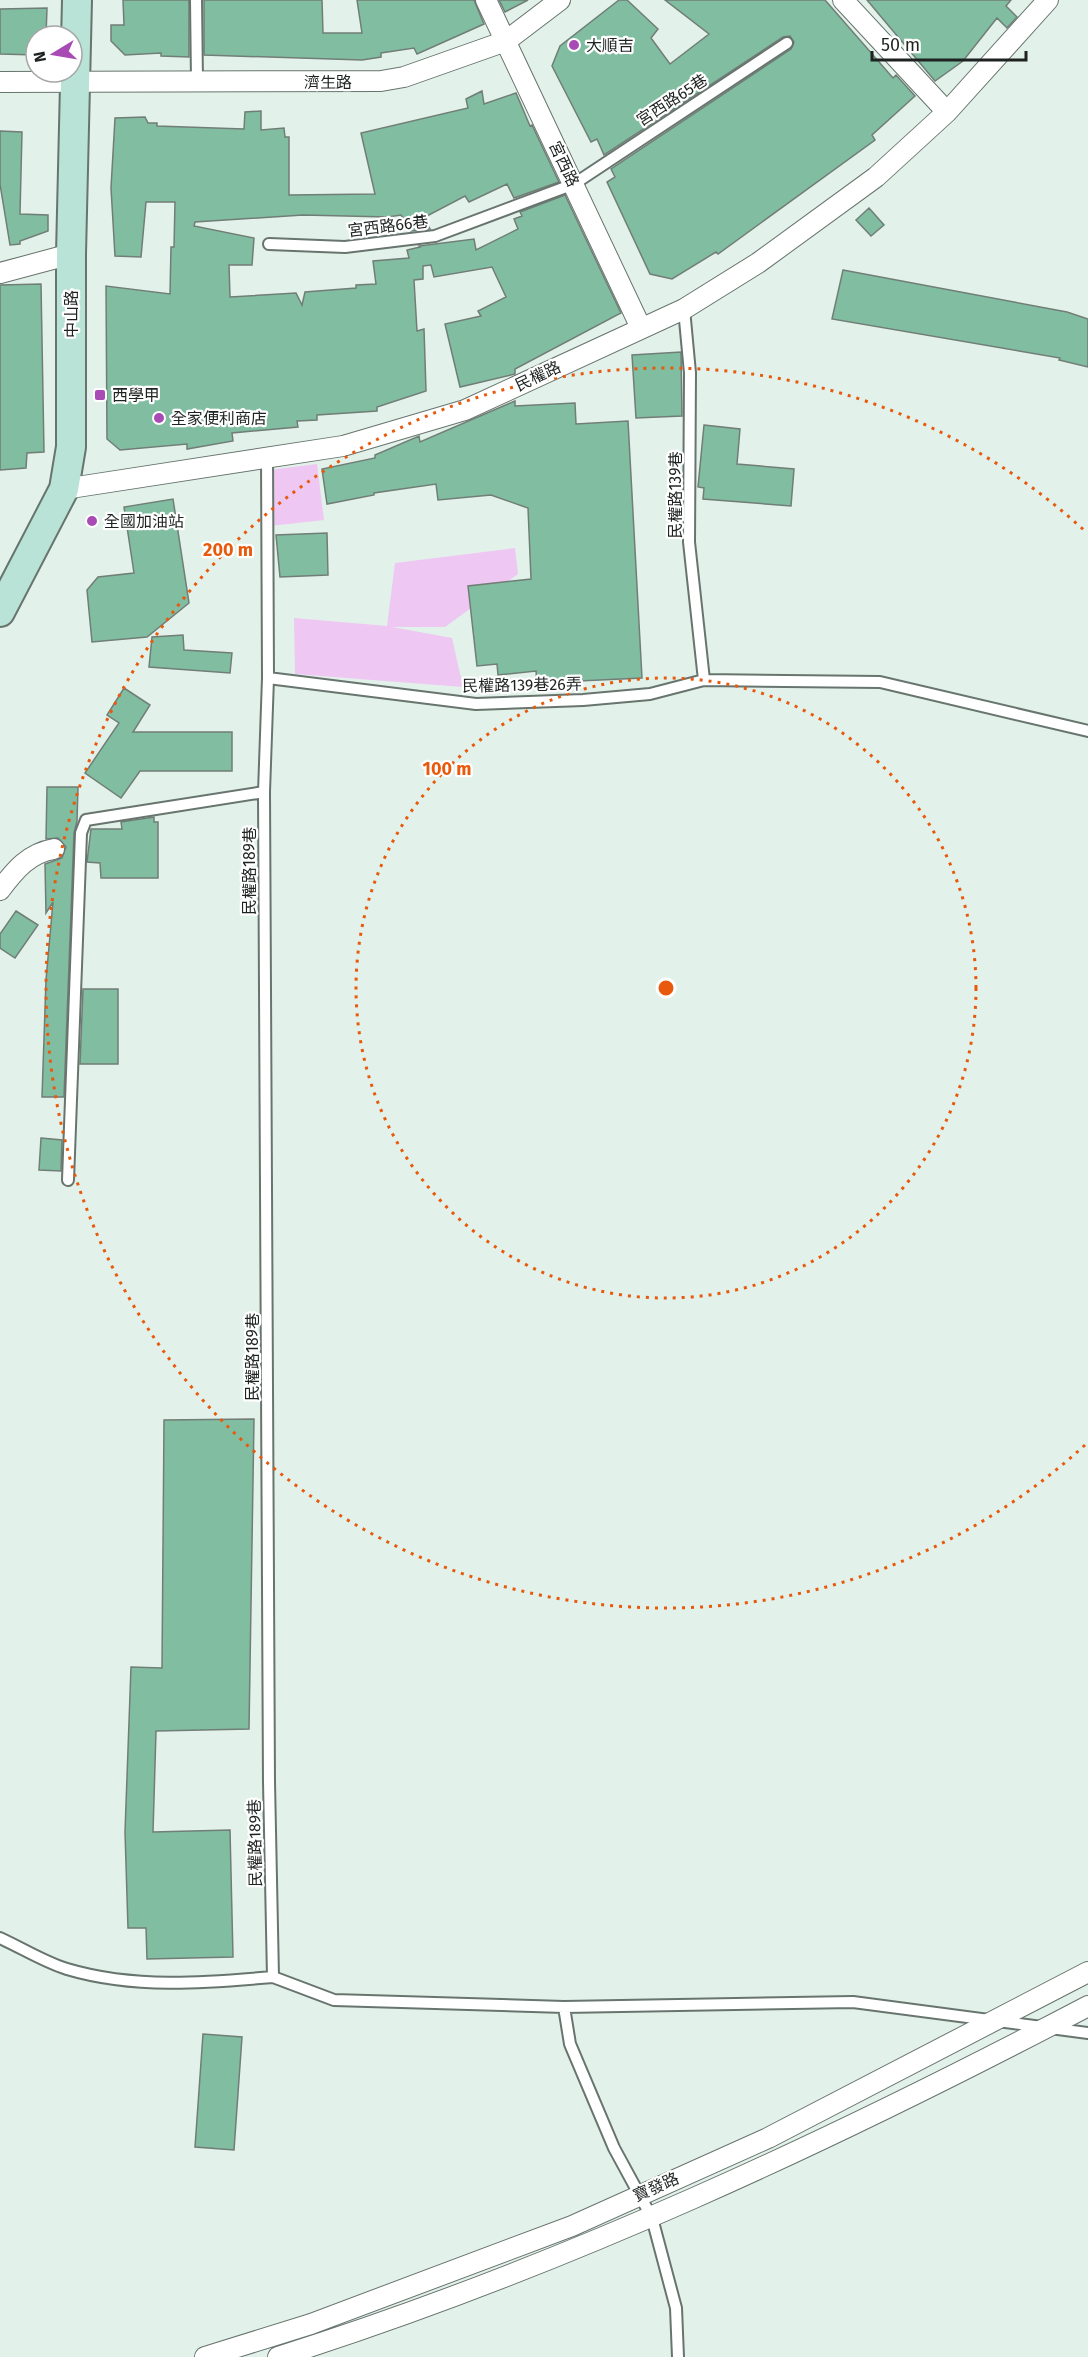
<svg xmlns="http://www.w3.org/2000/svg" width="1088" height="2357" font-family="'Fira Sans','Noto Sans TC',sans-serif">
<rect width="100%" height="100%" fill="#e2f1e9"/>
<path fill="#eec7f3" d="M317,464L324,520L270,526L269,470Z
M515,548L518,574L445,627H392L452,638L463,687L295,674L294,618L387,626L395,563Z"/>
<path fill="#81bda1" stroke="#717e77" stroke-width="1.5" d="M123,0H189V57L161,56V53L125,55L111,41V25H124Z
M204,0H322L323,33H362L357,0H474L484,24L417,54L414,48L381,53V57L362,60L204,55Z
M499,0H528L505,12Z
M619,0H627L658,29L651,38L670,64L709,34L665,0H825L893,78L896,75L915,96L872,135L875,140L718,254L716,252L672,279L650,274L607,182L615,177L611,169L791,49L794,42L790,36L783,37L604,155L597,139L591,142L552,66L560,46Z
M867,0H1011L1006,6L1017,17L1007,28L997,18L963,61L935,81Z
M47,8L46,36H36V55L0,54V9Z
M482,91L484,104L516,93L530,126L532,125L559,182L514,198L507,184L469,202L465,196L423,218L430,229L411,231L401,215L388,217L303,215L195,222L194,226L254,238L252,265H229L230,297L296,293L302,305L305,292L356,288V285L376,284L373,261L409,258L407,250L420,247L419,246L474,239L476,250L518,229L514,219L522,216L520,212L565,195L621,313L515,369V374L460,387L445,324L481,316L478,311L506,297L492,267L434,277L431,265L423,266V279L414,280L417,331L424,329L426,391L377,407V411L317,415V420L297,421L298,427L232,433L233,441L187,449V444L120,450L107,439L106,286L170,294L171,247H174L175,202H146L141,257L115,256L111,188L115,118L145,117L148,123H157V126L244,129L245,112L261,111V130L284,128L285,137H289V195L375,194L361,133L468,108L466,99Z
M0,131L22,132L20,214L48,215V231L20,241V244L10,245L0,184Z
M869,208L884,225L871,236L856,220Z
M843,270L1067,312L1088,319V367L1059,360L1060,358L832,319Z
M41,284L44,452L27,453L26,468L0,470V285Z
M681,352L682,416L636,418L632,355Z
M515,401V406L575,403L576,424L628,421L642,678L537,683L536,671L498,675L497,664L477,666L468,586L531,579L528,508L491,495L438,500L436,484L374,493V495L327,504L322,469L375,458V455L419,436L420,442Z
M704,425L740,429L737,464L794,469L791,506L703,499L704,488L698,487Z
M173,499L189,603L147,637L92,642L87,590L98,577L134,573L124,507Z
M327,533L328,575L280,577L276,535Z
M183,635L184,650L232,653L230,673L149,667L152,637Z
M124,688L150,705L133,732H232V771H140L121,798L85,773L119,723L107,715Z
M47,787H78L77,821L74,833L64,1097H42L46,980L53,902L46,913L45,864L62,858L66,847L58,838L46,839Z
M154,817V822H158V878H101L100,863L87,862L91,829H122L121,822Z
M16,911L38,925L15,958L0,948V934Z
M83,989H118V1064H80Z
M41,1138L62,1140L61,1171L39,1170Z
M254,1419L249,1729L156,1731L153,1832L230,1830L233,1957L147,1959L146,1928H128L125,1832L131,1667L162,1668L164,1420Z
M203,2034L242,2037L234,2150L195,2147Z"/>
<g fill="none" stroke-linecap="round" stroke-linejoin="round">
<g stroke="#68756f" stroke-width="14">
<path id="lane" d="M196,0L197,81
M269,244L345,247L435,236L574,184L787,43
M684,309L690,373L689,542L704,680
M268,678L476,704L583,700L650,694L704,680L880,682L1088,731
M68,1180L81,833L86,820L264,792
M0,1938C22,1948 44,1962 67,1969C134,1989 204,1983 273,1977L269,1782L264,792L268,678L267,456
M273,1977L334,2000L564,2007L853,2002L1088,2033
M564,2007L570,2044L614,2148L652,2218L676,2308L678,2357"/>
</g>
<g stroke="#68756f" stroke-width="22">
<path id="street" d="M486,0L641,328
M843,0L947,112
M0,82L381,81L404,77L506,41L560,0
M0,273L71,254
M64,489L343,446L465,410L684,309L758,263L876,177L947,112L1048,0
M0,890C15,870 29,853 54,849
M205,2357L311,2324L572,2226L768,2138L1088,1972
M278,2357C559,2268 827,2143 1088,2006"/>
</g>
<g stroke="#68756f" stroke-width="32">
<path id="secondary" d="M0,612L64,489L71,447V254L77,0"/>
</g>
<use href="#lane" stroke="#fff" stroke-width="10"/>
<use href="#street" stroke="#fff" stroke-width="20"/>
<use href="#secondary" stroke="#b8e3d6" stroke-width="28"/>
</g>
<g fill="none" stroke="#e8590c" stroke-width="3" stroke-dasharray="3 6">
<circle cx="666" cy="988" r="310"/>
<path d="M1085 1445A620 620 0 1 1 1085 531"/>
</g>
<g fill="#a84bb5" stroke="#fff" stroke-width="2">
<circle cx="574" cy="45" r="6"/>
<rect x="94" y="389" width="12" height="12" rx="3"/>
<circle cx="159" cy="418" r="6"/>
<circle cx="92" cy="521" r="6"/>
</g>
<g text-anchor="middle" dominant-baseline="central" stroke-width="4.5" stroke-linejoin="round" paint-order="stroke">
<g font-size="16" fill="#1e2321" stroke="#fff" text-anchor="start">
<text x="586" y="45">大順吉</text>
<text x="112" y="395">西學甲</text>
<text x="171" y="418">全家便利商店</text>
<text x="104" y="521">全國加油站</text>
</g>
<g font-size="16" fill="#1e2321" stroke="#fff">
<text x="328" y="82">濟生路</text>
<text transform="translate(672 100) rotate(-33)">宮西路65巷</text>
<text transform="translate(564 164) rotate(65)">宮西路</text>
<text transform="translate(388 226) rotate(-7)">宮西路66巷</text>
<text transform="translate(71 314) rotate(-90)">中山路</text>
<text transform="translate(538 376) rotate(-25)">民權路</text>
<text transform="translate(675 495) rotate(-90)">民權路139巷</text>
<text transform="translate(522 685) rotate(-1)">民權路139巷26弄</text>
<text transform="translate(249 871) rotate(-90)">民權路189巷</text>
<text transform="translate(252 1357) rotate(-90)">民權路189巷</text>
<text transform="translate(255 1843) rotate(-91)">民權路189巷</text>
<text transform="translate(656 2187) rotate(-24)">寶發路</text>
</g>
</g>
<circle cx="666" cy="988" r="9" fill="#e8590c" stroke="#fff" stroke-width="3"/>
<g font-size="18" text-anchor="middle" font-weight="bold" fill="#e8590c" stroke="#fff" stroke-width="4.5" stroke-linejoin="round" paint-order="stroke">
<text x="228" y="556">200 m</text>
<text x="447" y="775">100 m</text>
</g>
<g transform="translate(54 54) rotate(259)"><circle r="28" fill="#ffffff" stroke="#a5a7a6" stroke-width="1.5"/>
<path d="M0-4.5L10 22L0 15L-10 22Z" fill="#a84bb5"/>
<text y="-9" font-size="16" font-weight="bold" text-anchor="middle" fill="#1e2321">N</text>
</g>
<path d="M872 51v9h154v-9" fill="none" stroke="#1e2321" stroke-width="3"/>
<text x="881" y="51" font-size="18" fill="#1e2321" stroke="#ffffff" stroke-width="4.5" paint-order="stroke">50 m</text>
</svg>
